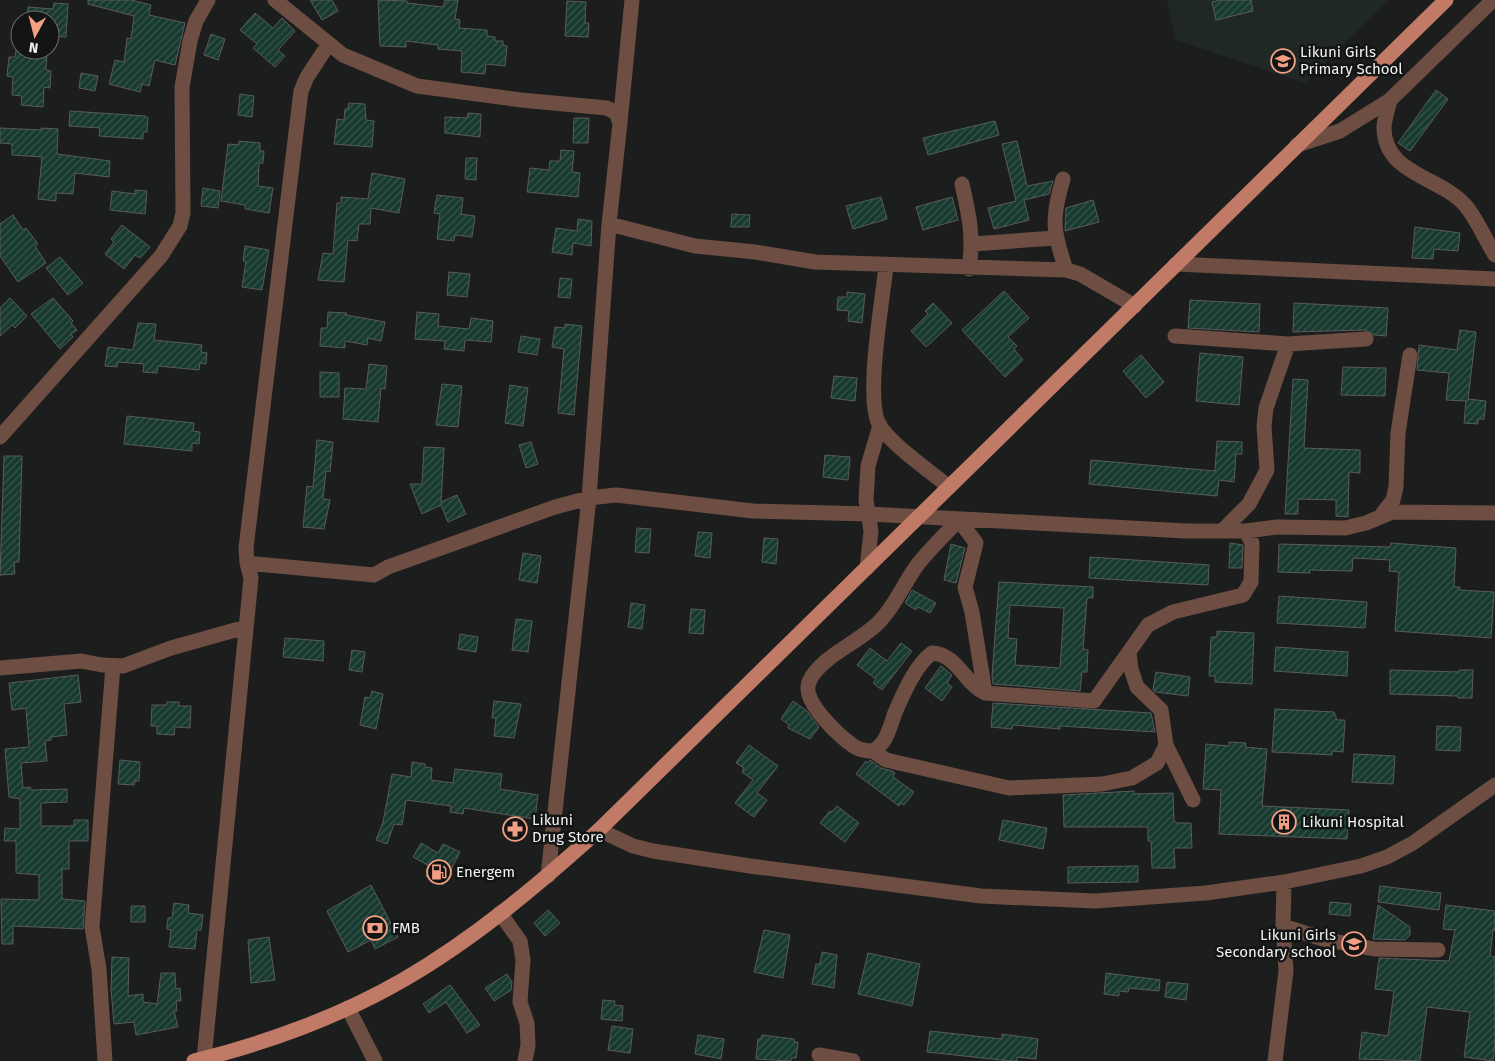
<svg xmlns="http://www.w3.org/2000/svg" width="1495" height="1061" font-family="'Fira Sans',sans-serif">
<defs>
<pattern id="building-hatch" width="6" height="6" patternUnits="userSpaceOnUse" patternTransform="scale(1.25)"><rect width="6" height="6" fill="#17392f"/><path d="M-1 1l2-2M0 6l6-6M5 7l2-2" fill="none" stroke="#39564e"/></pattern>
</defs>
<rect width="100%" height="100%" fill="#1c1e1d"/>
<path fill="#1f2825" d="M1167,0H1388L1305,83L1175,40Z"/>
<path fill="url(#building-hatch)" stroke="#585b5a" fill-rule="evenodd" d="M88,0H131L151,5L149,15L185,23L175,65L155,60L149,86L142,84L140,92L109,84L115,60L124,62L127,38L131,39L134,16L88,4Z
M310,0H332L338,11L322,20Z
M378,0L407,1V3L443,7L445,0H458L455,19L460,20L459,28L487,30V36L495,37V41H503V45L507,46L505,66L486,64L485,74L461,72L462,51L438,49V45L406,41V47L380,46Z
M1221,0H1251L1253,11L1216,20L1212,2Z
M567,1L586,2L585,23H589L588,37L565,36Z
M54,3L68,4L66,37L50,36V20H27L28,7L53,9Z
M255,13L273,28L282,18L295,31L278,50L285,56L275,67L253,48L257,44L240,30Z
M211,34L225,39L218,60L204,55Z
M16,50H47L46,70L51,71L50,88L44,87L43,107L21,105L22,96L12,95L13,77L7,76L9,57H15Z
M81,73L98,76L95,91L79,88Z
M1436,90L1448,99L1410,151L1398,143Z
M240,94L254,96L252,117L238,115Z
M349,103L365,104L366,120L374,121L372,147L334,144L337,119L344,120L345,109H348Z
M70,111L145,116L148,118L147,132H143V139L99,136L100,128L69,126Z
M468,113L481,114L480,137L445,133V117L467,118Z
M574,118H589L588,143H573Z
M995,121L999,135L928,155L923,138Z
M0,128L41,130V128L58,129L57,154L110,161L109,177L75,173L73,194L56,193V201L38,199L42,157L12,155V144L0,143Z
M239,141L260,143V151H264L263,163H259L258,186L273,188L269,213L245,209V205L221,201L228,144L239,145Z
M1017,141L1027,186L1053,181L1049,194L1024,200L1029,220L994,229L988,208L1016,201L1002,144Z
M561,150L574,151L572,172L580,173L578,197L527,192L530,168L549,170L550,161H560Z
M466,158H477L476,180L465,179Z
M372,173L405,179L399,213L371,208L370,224H359L357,241L348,240L344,282L318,280L323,253L333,254L337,203H341V197L368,199Z
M203,188L220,191L218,208L201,206Z
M135,190L147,191L145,214L110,210L112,191L135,194Z
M437,195L463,198L461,214L475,216L472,237L455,235L454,241L437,239L440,214L434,213Z
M881,197L887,219L853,229L846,206Z
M952,197L958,220L923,230L916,207Z
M1093,200L1099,222L1065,231L1066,208Z
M732,214L750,215L749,227H731Z
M13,215L23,230L26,228L38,244L35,246L46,263L18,282L0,256V224Z
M578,219L592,221L591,246L573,243L572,255L552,252L556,228L577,231Z
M122,225L150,247L140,258L135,255L124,269L105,254L114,242L111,239Z
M1415,227L1460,233L1458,251L1434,249L1433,259L1412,258Z
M245,246L269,250L262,290L242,287L246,261H243Z
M60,257L83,283L68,295L46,268Z
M449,272L470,274L467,297L447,295Z
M560,278L572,279L570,298L558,297Z
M1004,291L1029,318L1008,337L1017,346L1014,349L1023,360L1005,377L962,330Z
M847,292L865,294L862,323L848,321L849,311L837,310L838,297H847Z
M10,298L27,316L15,328L12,325L0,336V308Z
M53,298L73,321L71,323L77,330L71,334L73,337L60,349L31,314Z
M1190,300L1260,304L1259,332L1188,328Z
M933,303L952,323L926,347L911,331L928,314L925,311Z
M1294,303L1388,308L1386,336L1374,335L1365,330L1293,332Z
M328,312L347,313L346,315L385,322L381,341L368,338L367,345L345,341V348L320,346L321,328H327Z
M417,312L439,314L438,326L469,329L471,318L493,321L491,342L465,340L464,351L444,349L445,341L415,339Z
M138,323L156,324L154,340L202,345L201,352L207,353L206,364L200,363L199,370L158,366L157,373L143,372L144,364L118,362L117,367L105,366L108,347L133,350Z
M565,324L582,326L574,415L558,413L564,349L552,347L555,327L565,328Z
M1460,330L1476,332L1468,399L1486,401L1484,419H1478V424L1464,423L1466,401L1446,400L1449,373L1417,370L1419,345L1457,350Z
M521,336L540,339L537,355L518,352Z
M1200,353L1243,357L1239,405L1196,401Z
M1141,355L1164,382L1146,398L1123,371Z
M369,364L387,366L385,389L381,388L378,422L343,419L345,388L366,389Z
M1343,367L1386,368L1385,396L1341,395Z
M320,372L339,373V397H320Z
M834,376L857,378L855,401L831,398Z
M1293,379L1308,380L1304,448L1360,450V473L1349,472L1348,517L1336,516V500L1298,499V514H1285Z
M442,384L462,386L458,427L436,425Z
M510,385L528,388L523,426L505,423Z
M127,416L194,423L193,431L200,432L199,444L192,443V451L124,444Z
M317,440L333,442L330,472L326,471L323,499L330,500L324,529L303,527L307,486L313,487Z
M1217,441L1242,442V454H1236L1234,482L1219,480L1217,496L1089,484L1091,460L1215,471Z
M531,442L538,464L526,468L519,445Z
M424,447L444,448L441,502L457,495L466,514L448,522L441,505L422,514L410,484H422Z
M825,455L850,457L848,480L823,477Z
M4,456H22L19,562H14L15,574L0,575Z
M637,528L651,529L649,553L635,552Z
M698,532L712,533L710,558L695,556Z
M764,538L778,539L776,564L762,562Z
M1230,543L1243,545L1242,568H1229Z
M1391,543L1456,548L1454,587H1460L1459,590L1494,592L1491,638L1395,631L1399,572L1389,571L1390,560L1353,558L1352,571L1309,570L1310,573L1278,572L1279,544L1390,547Z
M951,544L965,548L956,583L944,580Z
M523,553L541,556L537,583L519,580Z
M1090,557L1209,565L1208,585L1089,578Z
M999,582L1093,587V598H1087L1083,649L1088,650L1087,672H1082L1080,691L993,684L992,676ZM1010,605L1064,608L1060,668L1015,665L1017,639L1008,638Z
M912,590L936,603L930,613L918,607L916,610L905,603Z
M1279,596L1367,602L1365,628L1277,623Z
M631,603L645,605L642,629L628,627Z
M691,609L705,610L703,634L689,633Z
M516,619L532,621L528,652L512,650Z
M1217,631L1254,633L1252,684L1215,682V676H1209L1211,637H1217Z
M460,634L478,637L476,652L458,649Z
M285,638L324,641L323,661L283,657Z
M901,643L912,651L882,690L873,683L876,679L857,665L870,648L887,661Z
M1276,647L1348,652L1347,676L1274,671Z
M352,650L365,652L362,672L349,670Z
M941,666L952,675L947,683L952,687L942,701L925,688Z
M1390,670L1459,672V670H1473L1472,698H1458V696L1390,694Z
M1156,672L1190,677L1188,696L1155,692L1153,690Z
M78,675L81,702L64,704L67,735L51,737V740L45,741L47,761L21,763L23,788L30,787L31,790L67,789V802L41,803V826H74V820H88V841H69V869H62V899L85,901L83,929L13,926V944H2L1,899L39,900V875L16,873V841H4L5,828L20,829V799L9,797L5,749L29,747L26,708L12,710L9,683Z
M372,691L383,694L376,729L360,725L365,697L370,698Z
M494,701L521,704L514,738L494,736L496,718H492Z
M793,701L807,711L819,727L810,739L788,728L789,725L781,719Z
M167,702H179V706H191L190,728L175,727L174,735L157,734V726H151L152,705H167Z
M993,703L1151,713L1155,732L1060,726V729L1013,725L1012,729L991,727Z
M1275,709L1334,712L1337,720H1345L1343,752L1332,751V755L1272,752Z
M1437,726L1461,727L1460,751L1436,750Z
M1229,742L1246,743L1245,747L1267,749L1262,806L1349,810L1347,839L1219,834L1221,790L1203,789L1206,744L1229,746Z
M749,745L778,766L757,793L767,800L754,817L735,803L753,780L742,772L744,768L736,763Z
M1354,754L1395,756L1393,784L1352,782Z
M120,760L140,762L139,781H135L134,785L118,784Z
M870,760L881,768L892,771L895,773L893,777L914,792L904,805L901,803L899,806L856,774L866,761L868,763Z
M412,762L425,764V767L432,768L431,780L453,783L455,769L502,774L500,789L538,795L535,819L464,808L463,814L450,812L451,806L406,800L402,825L394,824L387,844L376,840L383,822L392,774L411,777Z
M1134,791V794L1173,793L1174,821L1177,823H1191L1192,848H1174L1175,868H1152L1151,841H1148V827H1064L1063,795Z
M837,806L859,823L845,842L820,823L830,811L832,812Z
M1003,820L1047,828L1043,849L999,840Z
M421,843L438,853L443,844L460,852L443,885L426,876L431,867L413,857Z
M1138,866V882L1068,883V867Z
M371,885L398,937L375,949L371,940L348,952L327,911Z
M1380,886L1441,893L1439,910L1378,902Z
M1330,902L1351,904L1350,916L1329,914Z
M174,903L189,905L188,913L203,915L201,930H197L195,949L169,947L171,930L167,929V924L168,918H172Z
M1378,905L1410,927V935L1405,940L1373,939Z
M1446,905L1495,911V930H1493L1490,956L1495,957V1043L1493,1061L1464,1057L1470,1012L1427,1007L1420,1061L1359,1059L1362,1032L1388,1036L1394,991L1375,989L1379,958L1449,961L1455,930L1443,929Z
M131,906H145V922H131Z
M548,910L560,923L545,936L534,923Z
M764,930L790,935L783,978L754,972Z
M269,937L275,980L251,983L248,940Z
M822,952L837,955L834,988L812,984L816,964H820Z
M868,953L920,964L912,1006L858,994Z
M112,957L129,958L128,996L143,994V1002L157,1004L161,973H175L176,989L180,988L181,1001H176L177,1011H174L178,1027L136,1035L134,1022L114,1024L111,989Z
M1106,973L1160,980L1159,991L1129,988L1128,992L1119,991V996L1104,994Z
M507,974L512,982L511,990L494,1001L485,988Z
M1167,982L1188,984L1186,1000L1165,997Z
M450,985L480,1025L467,1033L446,1002L429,1013L423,1004Z
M603,1000L615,1001L614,1005L623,1006L622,1021L601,1019Z
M612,1026L633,1029L630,1053L608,1050Z
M930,1031L1002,1039V1034L1038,1039L1036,1059L1017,1057V1061H1011L927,1052Z
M698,1035L724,1039L721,1059L695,1054Z
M762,1035L794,1039V1042H798L796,1058H791V1061L756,1059L758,1039H761Z"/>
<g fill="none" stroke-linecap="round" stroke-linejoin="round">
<path stroke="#6e4d42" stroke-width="15" d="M275,0L343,55L417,86L521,100L607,108L616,113L620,123L609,224L589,498L548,876
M1390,100C1388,108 1385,118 1384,126C1383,174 1439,176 1465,205C1477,219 1485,239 1495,255
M620,123L632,0
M1297,145L1340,131L1390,100L1493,0
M1063,179C1051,219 1053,231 1066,270
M962,184C969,215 974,236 969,269
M609,224L695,246L755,252L815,262L1066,270L1080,274L1135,306
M973,244L1055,238
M1176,264L1495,279
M886,266C883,298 864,401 880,426C893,446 930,471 949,487
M1175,336L1288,344L1366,339
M0,437L161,256L180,226L183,213L182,87L190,41L196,21L208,0
M1380,517L1393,500L1396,487L1398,433L1410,355
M1222,531L1249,504L1267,470L1264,426L1266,408L1288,344
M247,563L374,575L388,567L555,507L589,498L616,495L753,511L869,514L1186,531H1246L1277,527L1345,528L1366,523L1392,512L1495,513
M867,568L871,531L866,500L868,466L880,425
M1129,653L1131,669L1137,687L1161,710L1166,745L1193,800
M0,668L81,661L102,665L123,666L171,648L246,627
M985,693L972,612L965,587L976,543L959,520C945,534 930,549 918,564C904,583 896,604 880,621C861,642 820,656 809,682C801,701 840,737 855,747C860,750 866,751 873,751C889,742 890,723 897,708C905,690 916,665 932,653C957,654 964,683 985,693L1094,701L1148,625L1173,612L1243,595L1251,582L1252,543L1246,531
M873,751L886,760L1009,788L1102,784L1132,778L1157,763L1166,745
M599,830L633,846L653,851L750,866L981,896L1095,901L1206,893L1284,882L1361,866L1387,857L1413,843L1495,785
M500,913L520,941L523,960L520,1002L527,1023L528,1045L525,1061
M1283,926L1323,939L1374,949L1438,950
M348,1008L375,1061
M819,1055L853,1061
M204,1059L251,578L247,563L246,548L301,91L307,77L328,45
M105,1061L99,969L92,927L113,666
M1275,1061L1286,971L1283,926L1284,882"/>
<path stroke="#c07a65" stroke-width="15" d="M194,1061C264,1044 341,1016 403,980C474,939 538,885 599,830L1446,0"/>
</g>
<defs>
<g id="school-ring" transform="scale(1.25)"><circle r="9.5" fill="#131514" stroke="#f39f85" stroke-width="1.5"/><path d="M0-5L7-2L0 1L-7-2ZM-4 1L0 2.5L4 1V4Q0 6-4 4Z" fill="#f39f85"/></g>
<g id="building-ring" transform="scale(1.25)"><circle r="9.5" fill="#131514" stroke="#f39f85" stroke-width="1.5"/><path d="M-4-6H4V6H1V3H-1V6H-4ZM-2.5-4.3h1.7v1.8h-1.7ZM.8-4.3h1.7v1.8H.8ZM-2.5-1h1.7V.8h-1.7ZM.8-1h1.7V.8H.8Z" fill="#f39f85"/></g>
<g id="pharmacy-ring" transform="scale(1.25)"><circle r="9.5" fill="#131514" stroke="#f39f85" stroke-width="1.5"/><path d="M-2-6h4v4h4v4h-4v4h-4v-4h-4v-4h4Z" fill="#f39f85"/></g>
<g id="fuel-ring" transform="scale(1.25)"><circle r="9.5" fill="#131514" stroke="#f39f85" stroke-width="1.5"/><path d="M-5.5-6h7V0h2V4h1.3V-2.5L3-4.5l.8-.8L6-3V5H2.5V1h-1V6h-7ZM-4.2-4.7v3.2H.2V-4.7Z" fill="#f39f85"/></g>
<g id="bank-ring" transform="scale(1.25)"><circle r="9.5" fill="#131514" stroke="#f39f85" stroke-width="1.5"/><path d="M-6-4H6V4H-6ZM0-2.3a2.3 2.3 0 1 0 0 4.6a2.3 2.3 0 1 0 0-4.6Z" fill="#f39f85"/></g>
</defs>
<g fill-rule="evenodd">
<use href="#school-ring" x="1283" y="61"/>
<use href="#building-ring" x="1284" y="822"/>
<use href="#pharmacy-ring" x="515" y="829"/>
<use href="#fuel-ring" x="439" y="872"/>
<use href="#bank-ring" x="375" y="928"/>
<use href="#school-ring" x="1354" y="944"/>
</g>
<g text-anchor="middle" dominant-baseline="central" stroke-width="5" stroke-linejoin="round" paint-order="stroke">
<g font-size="15" fill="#f0f2f1" stroke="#131514" text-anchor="start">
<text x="1300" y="52">Likuni Girls<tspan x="1300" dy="17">Primary School</tspan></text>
<text x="532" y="820">Likuni<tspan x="532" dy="17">Drug Store</tspan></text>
<text x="1302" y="822">Likuni Hospital</text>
<text x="456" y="872">Energem</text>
<text x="392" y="928">FMB</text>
<text x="1336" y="935" text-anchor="end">Likuni Girls<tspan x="1336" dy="17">Secondary school</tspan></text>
</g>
</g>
<g transform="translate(35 35) rotate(187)"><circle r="24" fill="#131514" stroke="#6b6d6c"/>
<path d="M0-4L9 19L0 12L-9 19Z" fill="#f39f85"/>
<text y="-8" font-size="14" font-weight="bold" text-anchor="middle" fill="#f0f2f1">N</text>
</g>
</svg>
